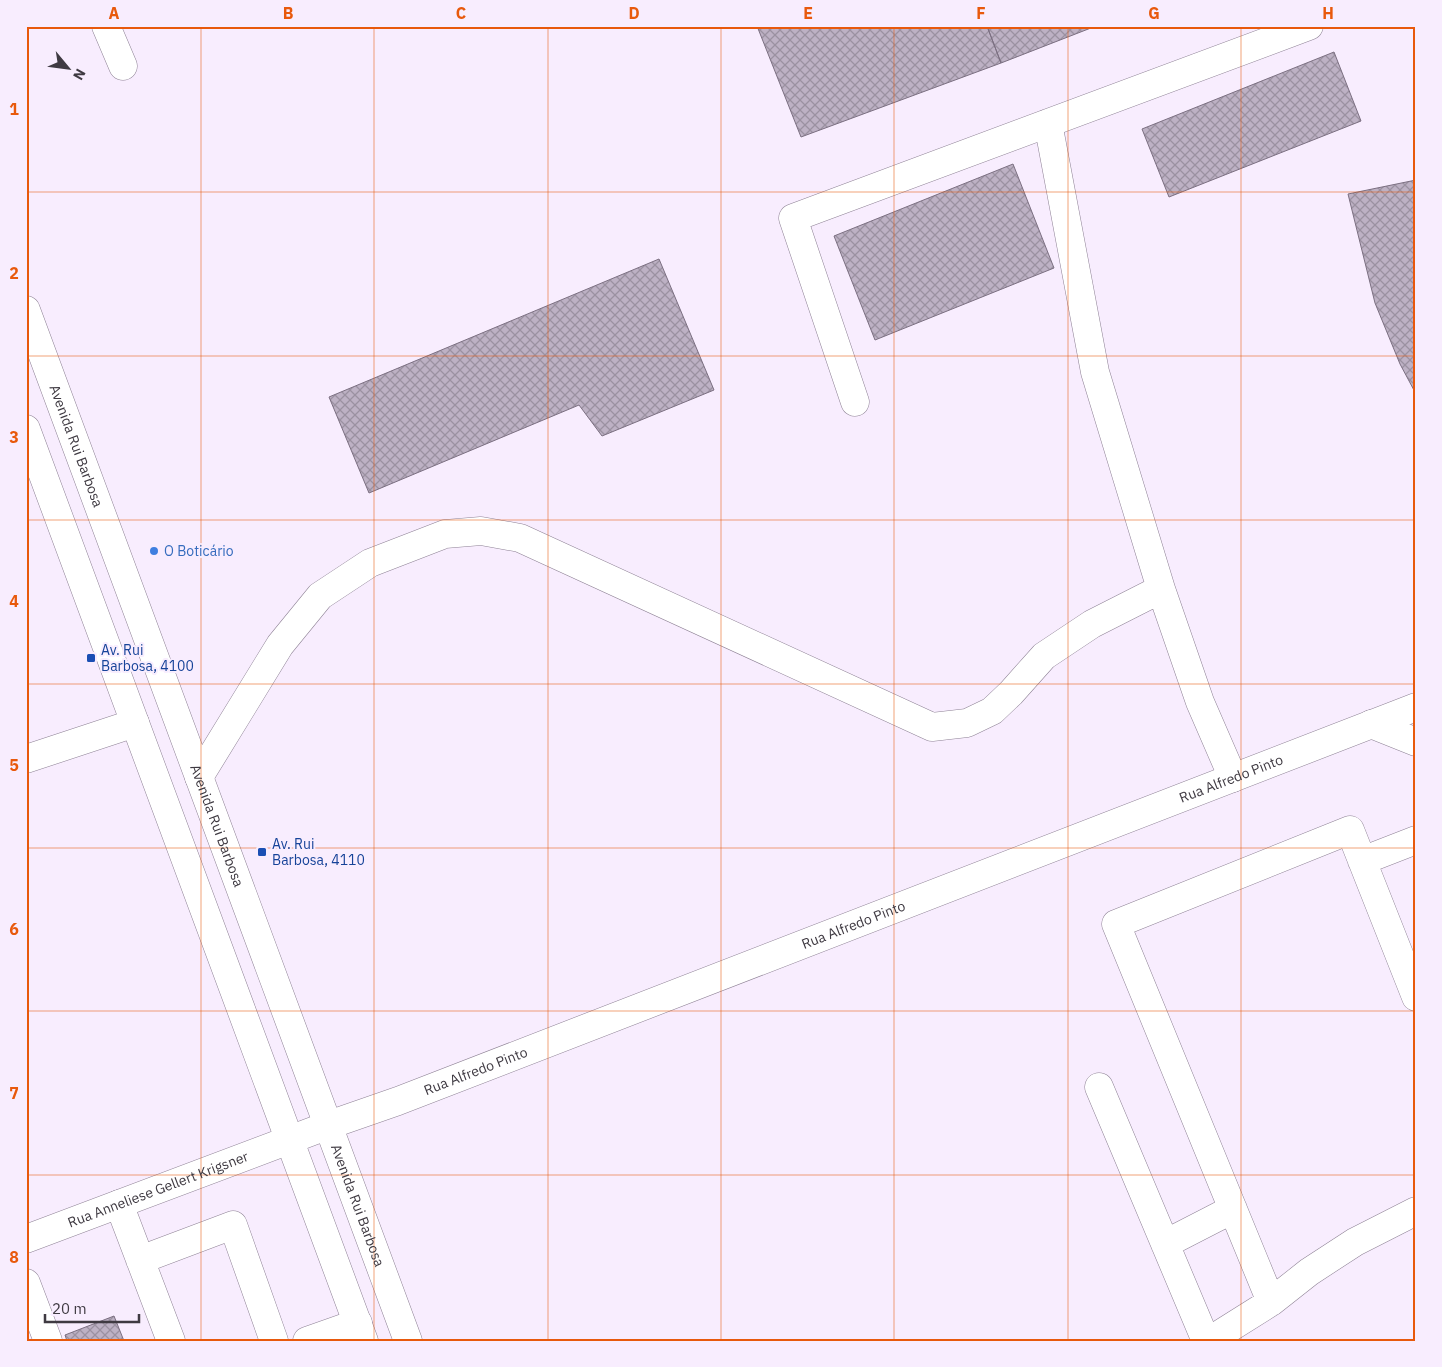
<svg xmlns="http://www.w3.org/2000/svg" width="1442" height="1367" font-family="'IBM Plex Sans',sans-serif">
<defs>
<pattern id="building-cross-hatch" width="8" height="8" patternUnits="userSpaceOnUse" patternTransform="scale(1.25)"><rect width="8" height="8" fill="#bdb1c4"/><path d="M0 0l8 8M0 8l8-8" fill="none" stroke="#9b91a1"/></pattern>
</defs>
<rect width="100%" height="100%" fill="#f8edfe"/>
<path fill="url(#building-cross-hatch)" stroke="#7b6f81" d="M757,26H987L1001,63L801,137Z
M987,26H1096L1001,63Z
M1334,52L1361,121L1169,197L1142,129Z
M1013,164L1054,268L875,340L834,236Z
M1416,180V394L1400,364L1375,303L1348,194Z
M659,259L714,390L602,436L579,405L369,493L329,397Z
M114,1316L124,1341H67L65,1335Z"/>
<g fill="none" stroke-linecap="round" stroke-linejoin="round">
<g stroke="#8e8295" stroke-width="29">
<path id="minor" d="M106,26L123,66
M1048,123L1095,372L1161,589L1200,702L1233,778
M855,402L793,218L1309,26
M1371,724L1416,742
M26,759L135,723
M199,777L280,645L320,596L370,563L445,534L481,531L520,538L932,727L967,723L992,711L1011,693L1044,656L1092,624L1161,589
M1362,861L1416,840
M1099,1087L1206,1341
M119,1204L171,1341
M1165,1244L1233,1209
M140,1260L233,1225L274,1341
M26,1283L48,1341
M1271,1302L1116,924L1350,830L1416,997
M307,1341L358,1323
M1209,1341L1271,1302L1309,1272L1355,1242L1416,1211"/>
</g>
<g stroke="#8e8295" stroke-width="29">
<g id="major">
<path id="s1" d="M26,310L408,1341"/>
<path d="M26,429L364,1341"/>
<path id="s2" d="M26,1239L329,1125L398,1101L1416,707"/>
</g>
</g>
<use href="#minor" stroke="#fff" stroke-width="28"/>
<use href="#major" stroke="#fff" stroke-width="28"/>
</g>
<path fill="none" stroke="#e8590c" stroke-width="1" stroke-opacity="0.55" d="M201,26V1341M374,26V1341M548,26V1341M721,26V1341M894,26V1341M1068,26V1341M1241,26V1341M26,192H1416M26,356H1416M26,520H1416M26,684H1416M26,848H1416M26,1011H1416M26,1175H1416"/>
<circle fill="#3f7fe0" stroke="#f8edfe" stroke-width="2" cx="154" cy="551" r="5"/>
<g fill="#1a4fb4" stroke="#f8edfe" stroke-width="2">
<rect x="86" y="653" width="10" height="10" rx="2.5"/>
<rect x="257" y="847" width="10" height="10" rx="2.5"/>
</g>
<g text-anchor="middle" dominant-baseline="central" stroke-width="4" stroke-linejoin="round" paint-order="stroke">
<g font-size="14" fill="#3f3a42" stroke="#f8edfe">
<text stroke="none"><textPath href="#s1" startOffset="145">Avenida Rui Barbosa</textPath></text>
<text stroke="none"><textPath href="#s2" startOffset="1290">Rua Alfredo Pinto</textPath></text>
<text stroke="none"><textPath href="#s1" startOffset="550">Avenida Rui Barbosa</textPath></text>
<text stroke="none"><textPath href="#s2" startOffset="885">Rua Alfredo Pinto</textPath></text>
<text stroke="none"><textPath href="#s2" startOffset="480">Rua Alfredo Pinto</textPath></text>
<text stroke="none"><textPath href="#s2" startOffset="141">Rua Anneliese Gellert Krigsner</textPath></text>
<text stroke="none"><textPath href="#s1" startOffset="955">Avenida Rui Barbosa</textPath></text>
</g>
<g font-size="14" fill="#366cbe" stroke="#f8edfe" text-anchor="start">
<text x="164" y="551">O Boticário</text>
</g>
<g font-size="14" fill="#164399" stroke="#f8edfe" text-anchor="start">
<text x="101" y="650">Av. Rui<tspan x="101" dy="16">Barbosa, 4100</tspan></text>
<text x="272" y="844">Av. Rui<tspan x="272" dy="16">Barbosa, 4110</tspan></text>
</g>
</g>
<rect width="1442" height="1367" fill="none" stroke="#f8edfe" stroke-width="55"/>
<g transform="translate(68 68) rotate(119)" stroke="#f8edfe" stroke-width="4" paint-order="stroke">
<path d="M0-4L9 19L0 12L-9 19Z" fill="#3f3a42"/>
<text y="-8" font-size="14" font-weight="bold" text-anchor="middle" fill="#3f3a42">N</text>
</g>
<path d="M45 1314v8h94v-8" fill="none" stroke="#3f3a42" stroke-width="2.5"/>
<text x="52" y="1314" font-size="15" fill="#3f3a42" stroke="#f8edfe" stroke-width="4" paint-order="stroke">20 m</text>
<rect x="28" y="28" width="1386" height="1312" fill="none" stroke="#e8590c" stroke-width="2"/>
<g font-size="16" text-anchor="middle" font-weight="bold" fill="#e8590c">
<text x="114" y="19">A</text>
<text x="288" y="19">B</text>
<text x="461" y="19">C</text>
<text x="634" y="19">D</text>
<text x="808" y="19">E</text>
<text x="981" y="19">F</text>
<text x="1154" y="19">G</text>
<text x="1328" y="19">H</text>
<text x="14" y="115">1</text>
<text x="14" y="279">2</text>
<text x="14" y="443">3</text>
<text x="14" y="607">4</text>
<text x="14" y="771">5</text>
<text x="14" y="935">6</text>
<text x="14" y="1099">7</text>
<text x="14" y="1263">8</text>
</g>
</svg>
